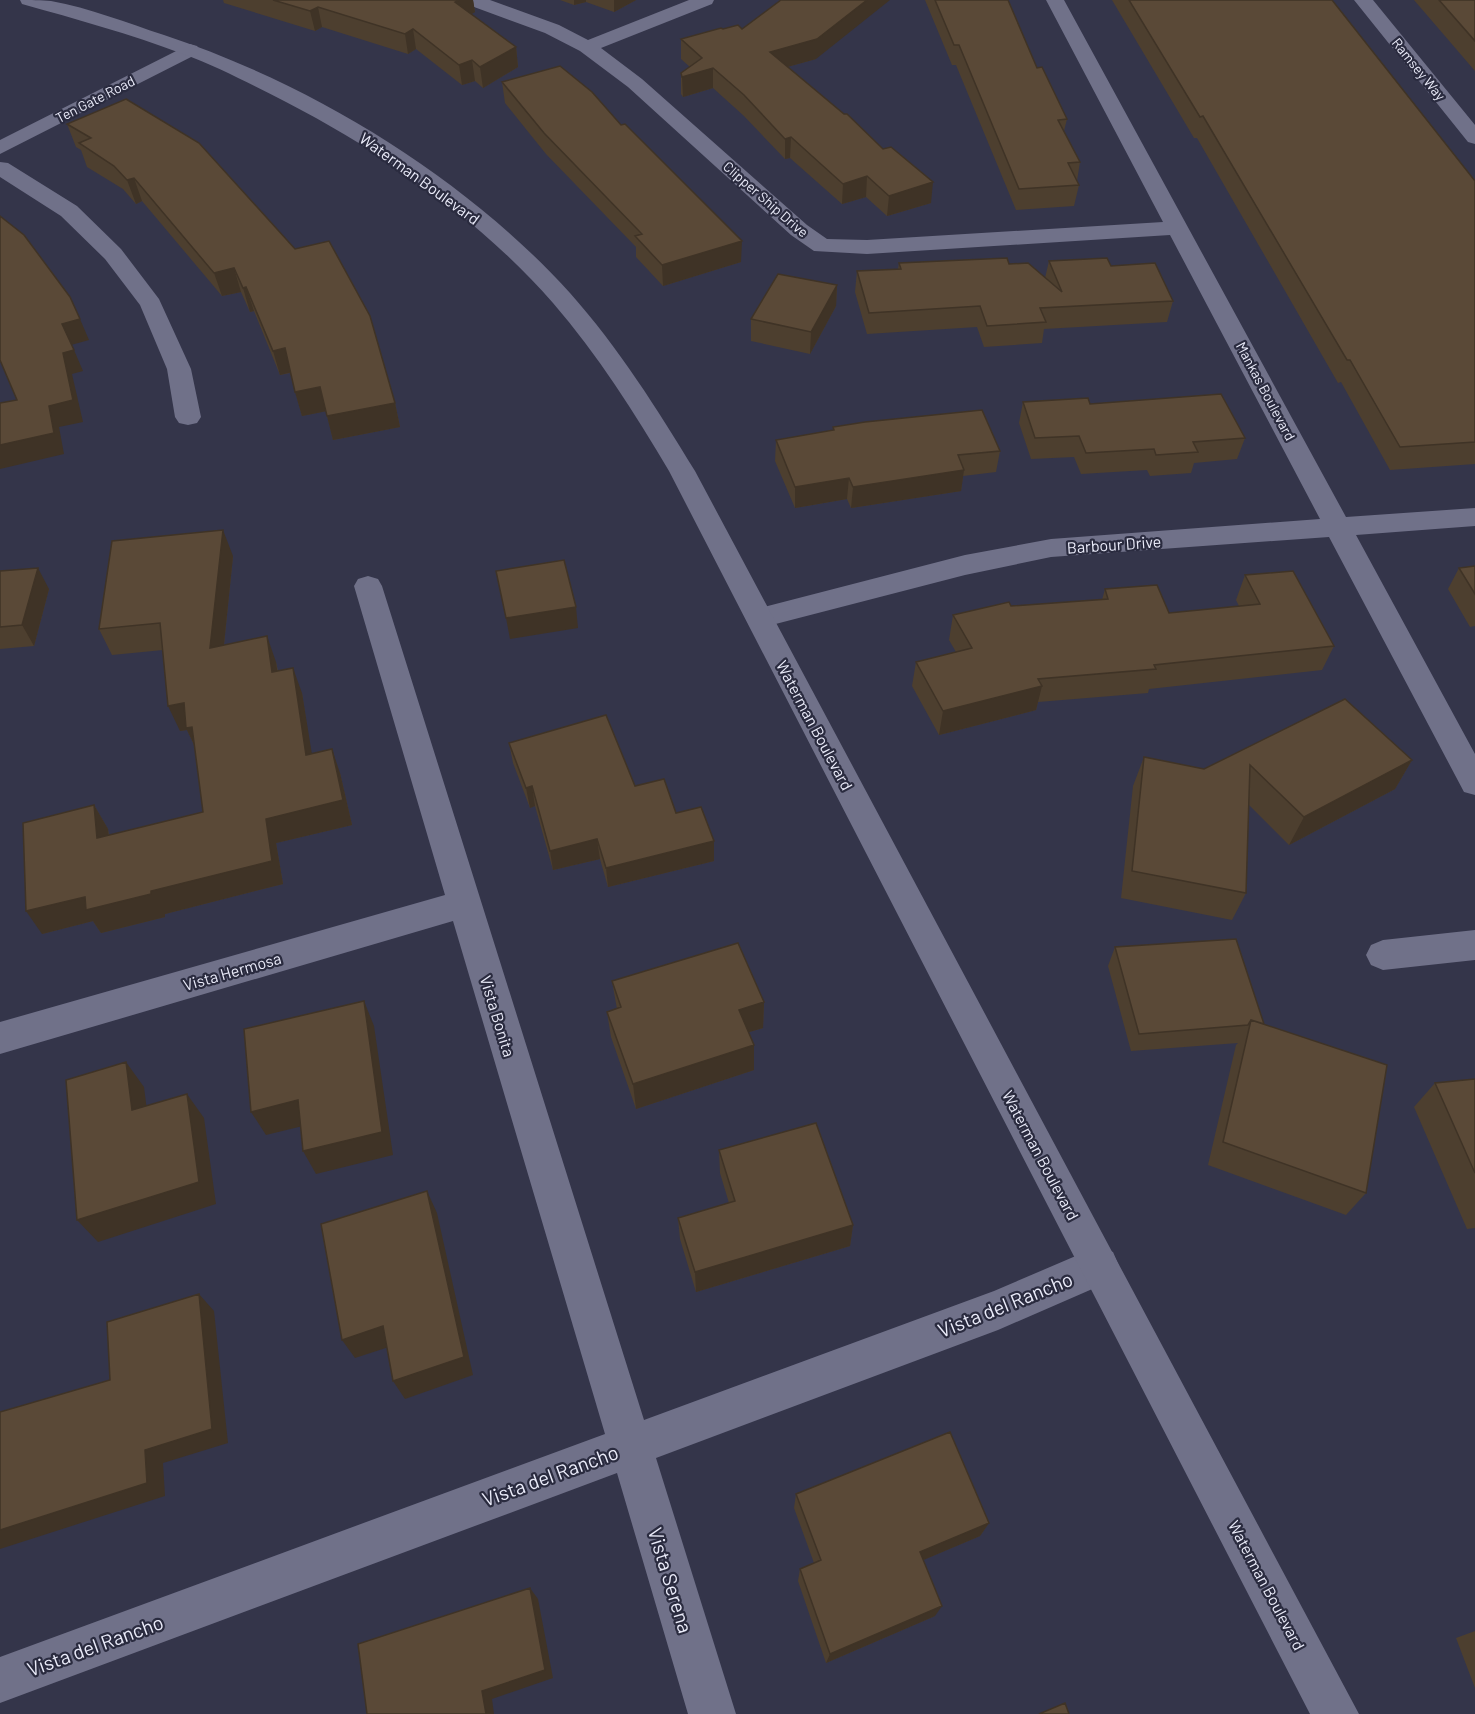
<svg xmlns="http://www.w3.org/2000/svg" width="1475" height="1714" font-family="Barlow,sans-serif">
<rect width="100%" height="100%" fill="#34354a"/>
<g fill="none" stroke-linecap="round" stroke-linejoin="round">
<path fill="#707189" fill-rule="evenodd" d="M464,0H490L559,25L588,40L689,0H714L712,4L601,48L642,79L807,225L827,239L867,240L1163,222L1046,0H1064L1346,517L1475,508V526L1356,535L1475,754V795L1464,792L1329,537L1051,557L965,575L760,628L750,625L746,618L750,611L760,608L965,555L1051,539L1320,519L1170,235L867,254L814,251L791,235L628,87L580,51L545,33L466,4Z
M1354,0H1373L1475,125V144L1468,142Z
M190,44L197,46L200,50L197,54L0,154V140Z
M0,162L8,163L77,206L121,249L159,299L191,369L201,417L197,423L188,425L179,423L175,417L167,369L140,305L105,259L61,216L0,177Z
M368,576L378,579L382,586L644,1420L994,1291L1099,1246L1113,1252L1119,1266L1113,1280L998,1330L656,1458L736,1714H688L617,1473L0,1703V1657L605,1434L453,921L0,1054V1022L445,895L354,586L358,579Z
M1475,930V960L1383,970L1371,965L1366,955L1371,945L1383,940Z"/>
<path fill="#707189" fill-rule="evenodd" d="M20,0C30,0 42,0 51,1C90,8 127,23 164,35C312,84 465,177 570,293C619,348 657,409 695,471L1359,1714H1310L669,471C634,412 598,355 553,303C478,218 386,154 286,102C252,85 219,67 183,54C130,34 76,19 22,4Z"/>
</g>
<path fill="#4d3f2f" d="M223,0H473L475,12L471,14L516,47L518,67L483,88L475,81L462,85L416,49L408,54L322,27L315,31L224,3Z
M560,0H636L614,12L586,2L574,5Z
M925,0H1008L1037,68L1067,119L1064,131L1080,162L1077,181L1079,185L1074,206L1016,210L956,65H952Z
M1112,0H1332L1475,181V464L1390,470L1341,382L1338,383L1197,138H1194Z
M1414,0H1475V71Z
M723,29H742L816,59L787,67L931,203L887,216L866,197L842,204L790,158L785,159L744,116L713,88L683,97L681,94V73L690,67L681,59V39Z
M502,82L741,262L663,286L636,257V247L546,154L505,103Z
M126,99L395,403L400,427L333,440L326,411L302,416L290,373L280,375L254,311L250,312L241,292L222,296L142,201L136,204L123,189L87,167L81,150L76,147L67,124Z
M1049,261L1111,266L1173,301L1167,322L1044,329L1042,343L984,347L977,327L867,334L855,292L857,271L898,269L899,263L1009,264L1045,278Z
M837,285L836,306L810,354L751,341V319Z
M1023,402L1090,404L1245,438L1237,459L1194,463L1191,473L1150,476L1147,470L1081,474L1074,457L1031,459L1019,423Z
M833,427L1000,451L996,472L963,476L961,491L851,508L847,499L795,508L775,461L776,440L833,430Z
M233,556L224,645L276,662L278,671L302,693L311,753L340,773L352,825L276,843L283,884L165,914V917L101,933L93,921L42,934L94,805L108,829L109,835L203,812L195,747L187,730L180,731L163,650L112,655L99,629Z
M1475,566V626L1470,627L1448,589L1459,568Z
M0,571L49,589L34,646L0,649Z
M1245,575L1334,646L1322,670L1149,689L1148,693L1038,702L1036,710L939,735L912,686L916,662L956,652L949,640L953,615L1102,600L1105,589L1169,613L1239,606L1236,600Z
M1345,699L1412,760L1395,789L1289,845L1249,805L1246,893L1232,920L1121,898L1133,786L1144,757L1204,769Z
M509,743L635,786L676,813L714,861L608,887L600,859L553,870L535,806L530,808L513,763Z
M1115,947L1264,1024L1366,1193L1346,1215L1208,1165L1236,1045L1238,1043L1131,1051L1108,966Z
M612,981L764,1002L763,1028L749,1032L754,1045V1070L636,1109L611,1037L607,1012L617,1009Z
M1475,1079V1228L1467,1229L1414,1107L1435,1083Z
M719,1150L853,1225L850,1246L696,1292L680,1239L678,1218L729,1203L720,1173Z
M796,1494L989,1523L980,1536L923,1560L935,1616L826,1663L798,1581L800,1569L814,1563L794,1508Z
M1475,1631V1688L1456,1638Z"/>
<path fill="#3f3326" d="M459,0H473L475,12L458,22L455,2Z
M574,0H586V2L574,5Z
M614,0H636L614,12Z
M867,0H890L816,59L769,72L770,52Z
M318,7L322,27L315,31L310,11Z
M413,29L416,49L408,54L405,34Z
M516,47L518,67L483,88L480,67Z
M472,60L475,81L462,85L459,65Z
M713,68V88L683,97L682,77Z
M791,137L790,158L785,159V139Z
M867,176L866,197L842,204L843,184Z
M134,178L142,201L136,204L127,180Z
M933,182L931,203L887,216L889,196Z
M742,241L741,262L663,286L662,265Z
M234,268L241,292L222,296L214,273Z
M837,285L836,306L810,354L811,332Z
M246,287L254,311L250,312L243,288Z
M80,319L89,340L71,345L62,324Z
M285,348L292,372L280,375L273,351Z
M74,350L83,371L72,374L83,422L59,427L64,454L0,469V445L49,406L63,353Z
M320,387L327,411L302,416L295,392Z
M395,403L400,427L333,440L327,416Z
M964,470L961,491L851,508L853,487Z
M849,478L847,499L795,508V487Z
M223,530L233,556L221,673L210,648Z
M38,568L49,589L34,646L22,625Z
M576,607L578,628L510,639L506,618Z
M267,636L276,662L281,697L272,672Z
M293,668L302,693L316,779L306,755Z
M1042,686L1036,710L939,735L943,711Z
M184,703L193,728L198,753L187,730L180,731L168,706Z
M332,749L340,773L352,825L276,843L283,884L165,914V917L101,933L93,921L42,934L26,911L85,897L151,891L266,819Z
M1412,760L1395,789L1289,845L1304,817Z
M532,786L535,806L530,808L526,788Z
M94,805L108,829L111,862L97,838Z
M597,839L600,859L553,870L550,851Z
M714,841V861L608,887L606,868Z
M364,1001L374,1026L393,1155L316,1174L303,1151Z
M764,1002L763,1028L739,1035V1010Z
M754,1045V1070L636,1109L633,1084Z
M126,1062L144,1087L150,1134L132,1110Z
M187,1094L204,1118L216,1204L98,1242L77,1220Z
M298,1100L311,1124L266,1135L251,1112Z
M427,1191L437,1213L473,1375L405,1399L393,1381Z
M853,1225L850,1246L696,1292L695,1272Z
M199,1294L214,1311L228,1443L163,1463L165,1496L0,1549V1530L145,1450Z
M383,1326L395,1345L355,1358L342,1340Z
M989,1523L980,1536L914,1564L920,1552Z
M530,1588L538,1599L553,1678L492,1699L494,1714H486L482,1691Z
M942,1606L935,1616L826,1663L830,1654Z"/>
<path fill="#5a4937" stroke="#3f3326" stroke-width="1.5" d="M273,0H459L455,2L516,47L480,67L472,60L459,65L413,29L405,34L318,7L310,11Z
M781,0H867L817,39L770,52L844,114H847L883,149L891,147L933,182L889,196L867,176L843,184L791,137L785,139L744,95L713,68L682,77L681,73L702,58L681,39L721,28L723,29L738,25L742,29Z
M935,0H1008L1037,68L1042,67L1067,119L1058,120L1080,162L1068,163L1079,185L1019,189L959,45H954Z
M1129,0H1332L1475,181V442L1400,447L1350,360H1347L1203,116L1200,117Z
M1439,0H1475V41Z
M560,66L592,92L621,125L625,124L742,241L662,265L635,236L642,234L544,133L502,82Z
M126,99L199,143L295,249L329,241L370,316L395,403L327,416L320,387L295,392L285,348L273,351L246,287L243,288L234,268L214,273L134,178L127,180L114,166L79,143L91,138L67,124Z
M0,216L24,235L70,297L80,319L62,324L74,350L63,353L73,400L49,406L54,433L0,445V403L17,400L0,360Z
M1007,258L1009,264L1028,263L1062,292L1049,261L1107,258L1111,266L1155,263L1173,301L1040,308L1046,322L987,326L980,306L869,313L857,271L901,269L899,263Z
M778,274L837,285L811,332L751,319Z
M1221,394L1245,438L1193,442L1198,452L1156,455L1154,449L1086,453L1079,436L1035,438L1023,402L1088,398L1090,404Z
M982,410L1000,451L958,455L964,470L853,487L849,478L795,487L776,440L834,430L833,427L865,422Z
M223,530L210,648L267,636L272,672L293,668L306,755L332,749L343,800L266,819L272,861L151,891V894L86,910L85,897L26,911L23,823L94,805L97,838L203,812L192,727L186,728L184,703L168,706L160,623L99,629L112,541Z
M564,560L576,607L506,618L496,571Z
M1475,566V594L1459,568Z
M38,568L22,625L0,627V571Z
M1293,571L1334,646L1154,665L1156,669L1038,679L1042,686L943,711L916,662L972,648L953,615L1009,602L1011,606L1108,599L1105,589L1157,585L1169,613L1260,604L1245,575Z
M1345,699L1412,760L1304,817L1250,765L1246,893L1132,871L1144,757L1204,769Z
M606,715L635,786L664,779L676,813L701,807L714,841L606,868L597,839L550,851L532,786L526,788L509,743Z
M1236,939L1264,1024L1251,1020L1248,1025L1139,1034L1115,947Z
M738,943L764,1002L739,1010L754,1045L633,1084L607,1012L621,1007L612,981Z
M364,1001L382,1132L303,1151L298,1100L251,1112L244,1029Z
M1251,1020L1387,1065L1366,1193L1223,1142Z
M126,1062L132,1110L187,1094L199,1182L77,1220L66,1080Z
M1475,1079V1173L1435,1083Z
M816,1123L853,1225L695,1272L678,1218L735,1201L719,1150Z
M427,1191L464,1357L393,1381L383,1326L342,1340L321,1224Z
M199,1294L212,1429L145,1450L147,1483L0,1530V1412L110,1380L107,1322Z
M950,1432L989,1523L920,1552L942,1606L830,1654L800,1569L821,1560L796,1494Z
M530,1588L545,1670L482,1691L486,1714H367L358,1644Z
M1065,1703L1069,1714H1039Z"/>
<g text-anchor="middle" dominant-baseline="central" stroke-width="4.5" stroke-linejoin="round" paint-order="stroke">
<g font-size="14" fill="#ebecfa" stroke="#2a2b3f">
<text transform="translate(1419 69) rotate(51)">Ramsey Way</text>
<text transform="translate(95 99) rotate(-27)">Ten Gate Road</text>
<text transform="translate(766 199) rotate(41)">Clipper Ship Drive</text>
<text transform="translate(1266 391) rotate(62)">Mankas Boulevard</text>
</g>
<g font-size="16" fill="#ebecfa" stroke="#2a2b3f">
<text transform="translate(420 178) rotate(36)">Waterman Boulevard</text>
<text transform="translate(1114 544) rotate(-4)">Barbour Drive</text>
<text transform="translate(815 725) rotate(62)">Waterman Boulevard</text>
<text transform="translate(232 971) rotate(-16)">Vista Hermosa</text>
<text transform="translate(498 1016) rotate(73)">Vista Bonita</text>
<text transform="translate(1041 1155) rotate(62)">Waterman Boulevard</text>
<text transform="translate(1267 1585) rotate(62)">Waterman Boulevard</text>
</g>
<g font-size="20" fill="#ebecfa" stroke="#2a2b3f">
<text transform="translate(1005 1304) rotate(-22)">Vista del Rancho</text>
<text transform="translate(550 1475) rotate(-20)">Vista del Rancho</text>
<text transform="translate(671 1580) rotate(73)">Vista Serena</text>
<text transform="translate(95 1645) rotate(-20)">Vista del Rancho</text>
</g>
</g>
</svg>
